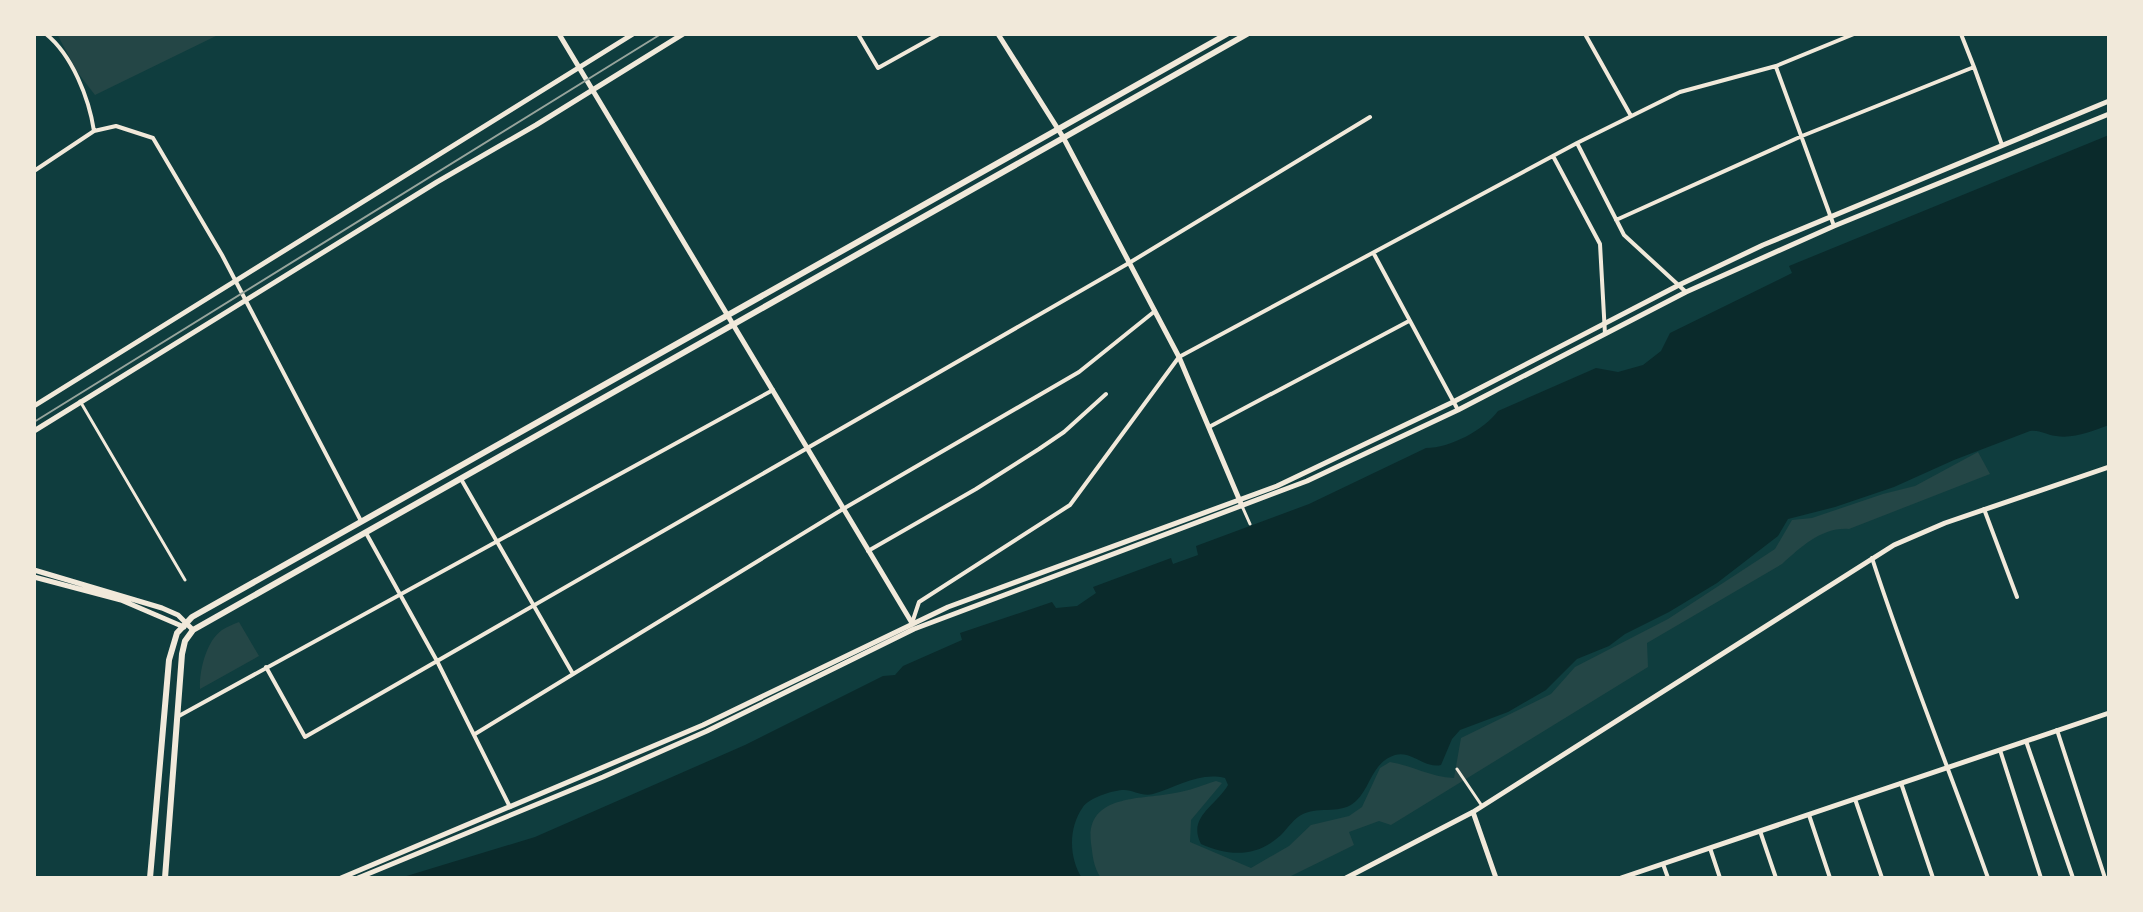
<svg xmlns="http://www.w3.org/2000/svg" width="2143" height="912" font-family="Poppins,sans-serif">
<rect width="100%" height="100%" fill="#0f3d3e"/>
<path fill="#244646" d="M57,34H220L95,95L78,73Z
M1978,452L1990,474L1849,529C1822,527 1801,547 1782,564L1647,643L1648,667L1391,825L1379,821L1349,832L1354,845L1287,878H1101C1093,866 1093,857 1091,843C1085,793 1143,800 1175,793C1189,791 1203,785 1216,781L1222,783L1191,820L1190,842L1251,868L1289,846L1311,825L1349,816L1362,807L1380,768L1390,762C1413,766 1431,777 1454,778L1461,738L1551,694L1575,667L1668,619L1775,549L1792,520L1812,518L1883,494L1915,486Z
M239,622L259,656L200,689C199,672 206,641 222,630C227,627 233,624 239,622Z"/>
<path fill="#0a2a2b" d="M2109,135V425C2092,431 2074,439 2056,436C2045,435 2042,430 2030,431L1954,460L1894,487L1835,507L1788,519L1778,536L1717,583L1669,612L1625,634L1609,646L1577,659L1546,690L1508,712L1460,730L1452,739L1441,765C1425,769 1411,750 1395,755C1372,762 1371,787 1356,801C1342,815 1320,806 1303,814C1294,818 1288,828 1281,835C1257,857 1230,857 1201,844C1187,817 1216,806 1228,785L1225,778C1198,772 1178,787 1153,794C1141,797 1133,789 1122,790C1111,791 1089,798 1083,807C1068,828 1069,858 1082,878H400L535,837L745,745L883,676L895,675L903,666L962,640L960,633L1052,602L1056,608L1077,606L1096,593L1093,587L1171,558L1173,564L1198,555L1196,546L1309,504L1426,448C1450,448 1484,430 1498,411L1596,368L1618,372L1643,365L1661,351L1670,333L1792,273L1789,266Z"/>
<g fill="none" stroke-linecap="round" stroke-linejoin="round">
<path stroke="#f1e9da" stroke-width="3" d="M80,401L185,580
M1242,506L1250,524
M1457,769L1482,806"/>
<path stroke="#f1e9da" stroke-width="4" d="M46,34C72,55 89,98 94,131
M858,34L878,68L939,34
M1585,34L1631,116
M1961,34L1974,67
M1776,67L1834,226
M1577,143L1624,235L1686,292
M1553,156L1600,244L1605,334
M34,171L94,131L116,126L153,138L222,255L361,521
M1616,220L1802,136L1974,67L2002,145
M1374,254L1458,410
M1209,427L1409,321
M461,479L573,674
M1984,509L2017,597
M366,533L437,661L510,807
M868,551L976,489L1039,449L1064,432L1106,394
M1872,558C1907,666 1950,771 1988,878
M912,623L919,602L1070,505L1179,357L1577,143L1680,92L1776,66L1854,34
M266,667L305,737L1129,263L1370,117
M177,717L773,390
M2057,730L2105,878
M475,734L843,509L1079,372L1155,311
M2026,741L2073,878
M2000,750L2041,878
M1901,783L1933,878
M1855,799L1882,878
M1809,815L1830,878
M1760,831L1776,878
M1710,848L1720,878
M1663,864L1668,878"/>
<path stroke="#f1e9da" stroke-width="5" d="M559,34L912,623
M998,34L1063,137L1179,357L1242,506
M34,570L162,608L178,615L193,630
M34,577L121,600L184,627
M1473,812L1496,878
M1346,878L1473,812L1894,545L1945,523L2109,467
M1621,878L2109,713"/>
<path stroke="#f1e9da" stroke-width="5" d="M34,406L633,34
M34,431L437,182L536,125L683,34
M341,878L703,725L948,607L1277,486L1453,402L1679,285L1763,245L2109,101
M358,878L603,777L707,731L914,629L1307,481L1458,410L1686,292L1834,226L2109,114"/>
<path stroke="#f1e9da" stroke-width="6" d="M150,878L169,660L177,633L192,617L1227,34
M165,878L182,654L185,641L193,630L1247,34"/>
<path stroke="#97a49c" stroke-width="2" d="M34,422L661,34"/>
</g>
<rect width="2143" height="912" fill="none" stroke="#f1e9da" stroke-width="72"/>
</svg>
